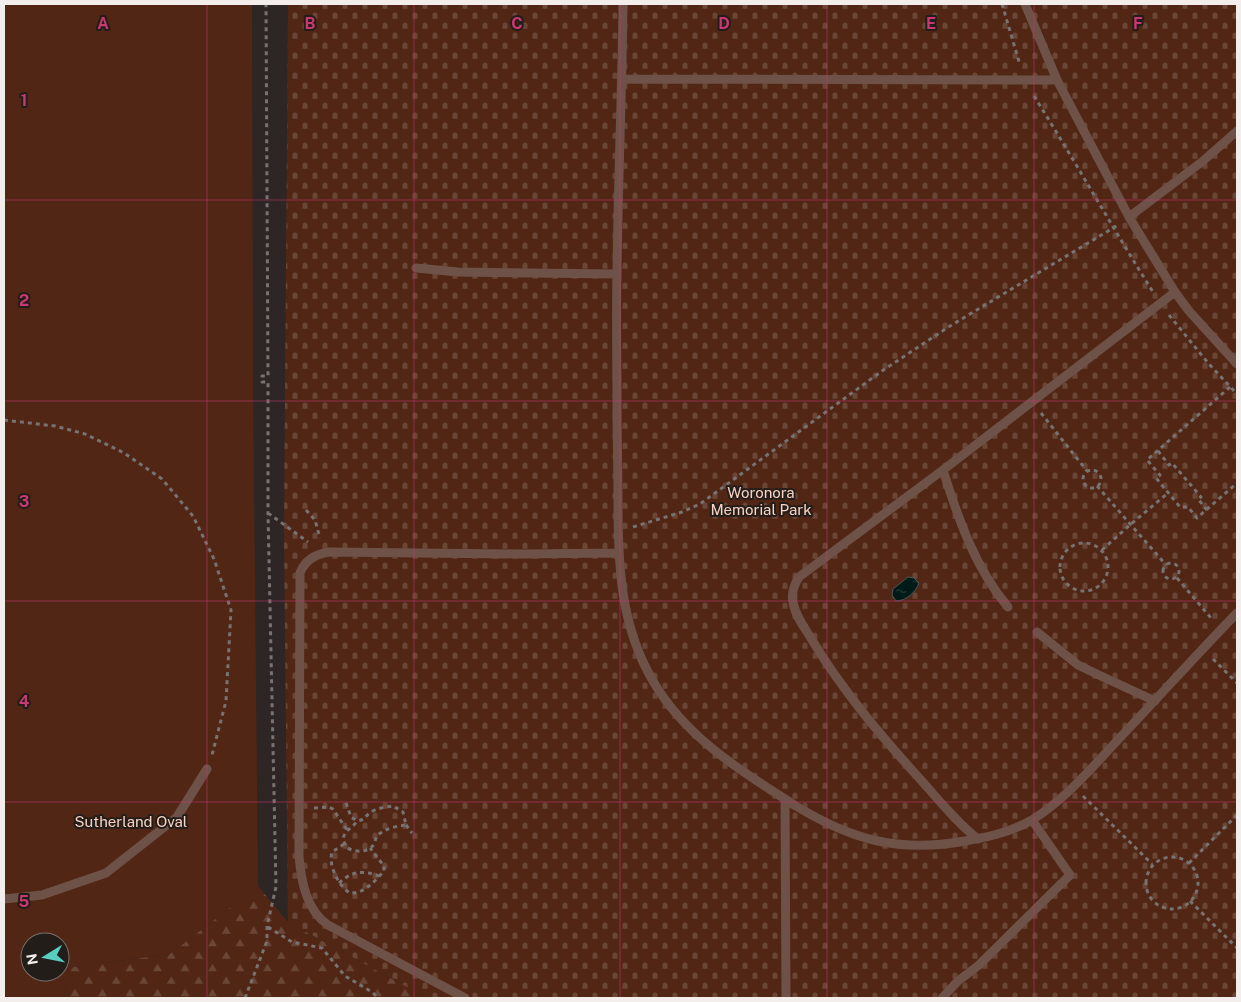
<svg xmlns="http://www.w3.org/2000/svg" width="1241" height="1002" font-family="'Public Sans',sans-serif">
<defs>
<pattern id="forest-firs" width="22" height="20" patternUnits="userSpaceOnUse" patternTransform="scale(1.25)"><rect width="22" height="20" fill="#512615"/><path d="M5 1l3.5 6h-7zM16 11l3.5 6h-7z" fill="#6a4637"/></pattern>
<pattern id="cemetery-stones" width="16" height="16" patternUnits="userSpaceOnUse" patternTransform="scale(1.25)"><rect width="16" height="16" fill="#512615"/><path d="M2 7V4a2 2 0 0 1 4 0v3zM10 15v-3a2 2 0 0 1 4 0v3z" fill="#6a4637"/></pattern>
<pattern id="water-ripples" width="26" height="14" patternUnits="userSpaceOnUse" patternTransform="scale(1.25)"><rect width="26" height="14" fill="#001a17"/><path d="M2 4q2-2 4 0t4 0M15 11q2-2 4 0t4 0" fill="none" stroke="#263c39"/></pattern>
</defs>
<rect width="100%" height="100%" fill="#2d2624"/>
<path fill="#512615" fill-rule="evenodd" d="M4,4H252L253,379L258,886L170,954L68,968L64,998H4ZM30,942H60V972H30Z"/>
<path fill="url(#forest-firs)" d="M258,886L288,922L427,998H64L68,968L170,954Z"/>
<path fill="url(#cemetery-stones)" d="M288,4H1237V998H427L288,922L284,534Z"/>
<path fill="url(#water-ripples)" stroke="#495a57" d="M908,577L914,578L919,583C916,592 906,601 896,601L892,595L893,589Z"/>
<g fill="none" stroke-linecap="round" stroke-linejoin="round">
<path stroke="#787270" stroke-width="3" stroke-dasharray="4 4" stroke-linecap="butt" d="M1002,4L1020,65
M1034,96C1075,161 1112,227 1153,292
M1169,315L1208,363L1237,394
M1230,387L1147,460L1160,475L1156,478L1180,507H1188L1197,518L1237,483
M1041,413L1087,471
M4,420L55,426L85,434L124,453L162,479L193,516L214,559L231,610L226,701L212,755
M1158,451L1169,465L1172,463L1201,497L1198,499L1207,510
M1083 479a9 9 0 1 1 18 0a9 9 0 1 1-18 0Z
M1097,486L1166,565
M306,510L315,520L320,538
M268,513L308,542
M633,527L682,512L700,504L882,371L950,326L1118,225
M1060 567a24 24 0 1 1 48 0a24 24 0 1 1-48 0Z
M1102,550L1131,524L1168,493
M1163 571a8 8 0 1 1 16 0a8 8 0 1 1-16 0Z
M1177,578L1211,618
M1213,659L1237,683
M1083,796L1152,864
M346,803L351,817L357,821C353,828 345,829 343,839L346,847C353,852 368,854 374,844C376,840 375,837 379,834C387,828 397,826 406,825L403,812L393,806C386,807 377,808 371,812C365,816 365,820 357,821
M314,808L328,807L333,809L347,830
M406,825L412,833
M344,844L332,852C328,864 338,886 350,893C364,894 375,881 384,871V866L370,848
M1146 883a26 26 0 1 1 52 0a26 26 0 1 1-52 0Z
M1189,863L1237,815
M339,883C352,871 363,870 379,876
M1190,901L1237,948
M268,927L292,942L322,948L345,976L372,992L378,998
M245,998L267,941V926L276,887L268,513V382H262V376H268L266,4"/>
<path stroke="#6e5247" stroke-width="9" d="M623,4C622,94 618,184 617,274C616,317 617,359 617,402C617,435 618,468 618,502C618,564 620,625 653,681C685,737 742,772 796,806C852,840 899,853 965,841C988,837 1011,832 1032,820C1064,800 1090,770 1115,743C1156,700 1196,655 1237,613
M1025,4L1057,80L1129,217L1175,292L1189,311L1237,364
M622,79L1057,80
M1129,217L1203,161L1237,131
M416,268L458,272L617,274
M943,470L799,577C794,585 791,593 793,602C795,616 805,628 812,640C843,691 880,735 920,779C939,800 956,822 978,839
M1008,607C975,568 958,518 943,470L1175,292
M1037,632L1078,665L1103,677L1155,701
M785,799L786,998
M4,899L42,895L106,873L177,817L207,769
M465,998L328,925C306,910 301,880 299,856L300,573C305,560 316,554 329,552L522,554L618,553
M942,998L958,981L979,965L1070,875L1032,820"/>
</g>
<path fill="none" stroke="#c93871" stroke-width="1" stroke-opacity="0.55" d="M207,4V998M414,4V998M620,4V998M827,4V998M1034,4V998M4,200H1237M4,401H1237M4,601H1237M4,802H1237"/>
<g text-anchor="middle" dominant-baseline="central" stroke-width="4" stroke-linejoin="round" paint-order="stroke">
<g font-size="15" fill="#fad2c2" stroke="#231d1a">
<text x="761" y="492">Woronora<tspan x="761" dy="17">Memorial Park</tspan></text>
<text x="131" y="821">Sutherland Oval</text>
</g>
</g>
<g font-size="16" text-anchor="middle" font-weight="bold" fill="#c93871" stroke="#231d1a" stroke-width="4" stroke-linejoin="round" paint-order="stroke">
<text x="103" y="29">A</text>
<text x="310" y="29">B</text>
<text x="517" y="29">C</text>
<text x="724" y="29">D</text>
<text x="931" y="29">E</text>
<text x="1138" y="29">F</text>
<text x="24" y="106">1</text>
<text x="24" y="306">2</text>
<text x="24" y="507">3</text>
<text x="24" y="707">4</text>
<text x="24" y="907">5</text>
</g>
<rect width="1241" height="1002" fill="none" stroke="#f3eeec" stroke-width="10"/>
<g transform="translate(45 957) rotate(260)"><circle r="24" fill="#231d1a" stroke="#76716e"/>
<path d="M0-4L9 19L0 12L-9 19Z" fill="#58cebf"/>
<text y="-8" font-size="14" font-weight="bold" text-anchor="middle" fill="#f3eeec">N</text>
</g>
</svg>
